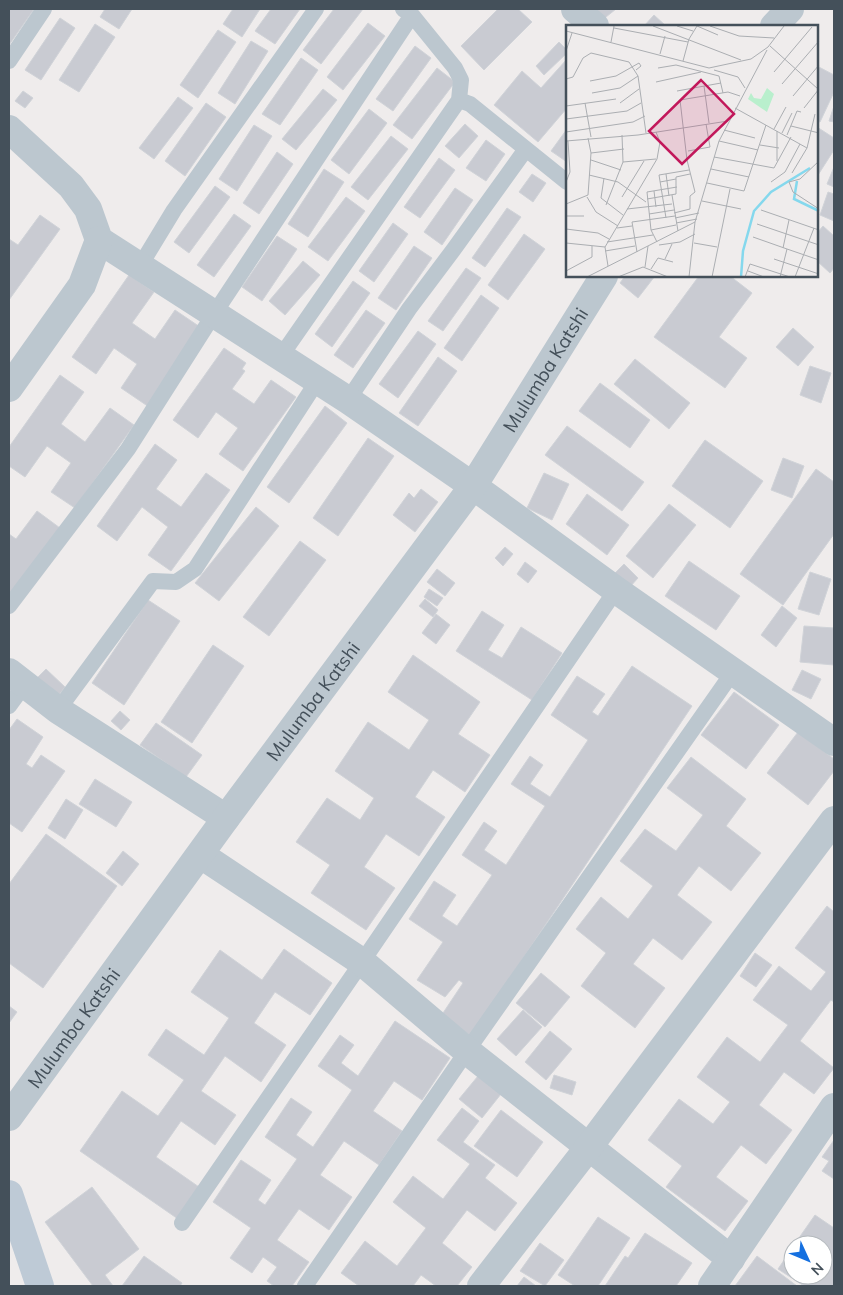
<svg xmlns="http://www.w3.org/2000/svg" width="843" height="1295" font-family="Mulish,sans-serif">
<rect width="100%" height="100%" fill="#efecec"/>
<path fill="#c9cbd2" stroke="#d0d3d8" d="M9,9H34L9,45Z
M105,9H132L119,29L100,17Z
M233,9H260L242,37L223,24Z
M271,9H300L275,44L255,31Z
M334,9H363L321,64L303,50Z
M498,9H518L532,22L484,70L461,46Z
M583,9H616L596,25Z
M654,15L666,26H644Z
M60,18L75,28L41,80L25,70Z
M368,23L385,36L343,90L327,77Z
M95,24L115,37L79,92L59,80Z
M218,30L236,42L198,98L180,85Z
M251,41L268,51L235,104L218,93Z
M559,42L567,50V53L544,75L536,66Z
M415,46L431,58L393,111L376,99Z
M301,58L318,70L280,125L262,114Z
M567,59V108L538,142L494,105L522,71L541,88Z
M817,66L834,75V92L820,122L817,121Z
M437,68L455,82L412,139L393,125Z
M323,89L337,100L296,150L282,139Z
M23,91L33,98L25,108L15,101Z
M178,97L193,108L154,159L139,148Z
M206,103L226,117L185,176L165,161Z
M834,106V122L829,121Z
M369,109L387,123L349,174L331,160Z
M465,124L478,136L459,158L445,146Z
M254,125L272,136L237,191L219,179Z
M817,127L834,138V150L818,175L817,174Z
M567,129V162L551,151Z
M391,136L408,149L368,200L351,187Z
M486,140L505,154L486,181L466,168Z
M277,152L293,164L259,214L243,203Z
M439,158L455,170L420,218L404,207Z
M834,167V187L827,184Z
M324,169L344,182L308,237L288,224Z
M532,174L546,183L533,202L519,192Z
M215,186L230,197L189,253L174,242Z
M455,188L473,200L442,245L424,232Z
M828,192L834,194V221L820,215Z
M346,197L365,211L328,261L308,247Z
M507,208L521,217L485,267L472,258Z
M234,214L251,226L214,277L197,265Z
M40,215L60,229L9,300V239L18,245Z
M393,223L408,234L374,282L359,271Z
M823,226L834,236V268L830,273L817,261V233Z
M524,234L545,249L508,300L488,285Z
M277,236L297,249L262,301L242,287Z
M414,246L432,258L396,310L378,298Z
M303,261L320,275L285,315L269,301Z
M466,268L481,278L443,331L428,321Z
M129,275L154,292L132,323L155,339L175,310L203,329L149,407L121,388L137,364L114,348L96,374L72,357Z
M625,276H655L638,298L620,283Z
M699,276H730L752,293L719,337L747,358L725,388L654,337Z
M353,281L370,293L332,347L315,334Z
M481,295L499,308L462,361L444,348Z
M366,310L385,323L353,368L334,355Z
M793,328L814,347L798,366L776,347Z
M418,331L436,344L398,398L379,384Z
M224,348L246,363L242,369L245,371L232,389L254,404L271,380L296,397L243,471L219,454L238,428L216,412L198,438L173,420Z
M438,357L457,371L418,426L399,413Z
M635,359L690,403L669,429L614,384Z
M810,366L831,373L821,403L800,395Z
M60,375L84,392L61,424L85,442L110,408L134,425L75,508L51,492L71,463L47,446L25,477L9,466V447Z
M600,383L650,420L630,448L579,411Z
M325,406L347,423L289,503L267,487Z
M567,426L644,482L622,511L545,455Z
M368,438L394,456L338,536L313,518Z
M705,440L763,481L730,528L672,486Z
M155,444L177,460L156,489L181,507L206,473L230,490L171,571L148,555L168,527L142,507L117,541L97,526Z
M783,458L804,466L792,498L771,490Z
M816,469L834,482V534L783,605L740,574Z
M544,473L569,484L552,520L527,508Z
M421,489L438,502L415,532L393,515L409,493L414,498Z
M587,494L629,525L607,555L566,524Z
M669,504L696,525L653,578L626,556Z
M256,507L279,526L219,601L195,583Z
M37,511L60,528L9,600V534L16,539Z
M300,541L326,560L269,636L243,617Z
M505,547L513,554L503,566L495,558Z
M689,561L740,596L716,630L665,596Z
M525,562L537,571L528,583L517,574Z
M624,564L638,578L629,588L614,574Z
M437,569L455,583L445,596L427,582Z
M810,572L831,579L819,615L798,609Z
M429,589L443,598L437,606L424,597Z
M425,599L438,610L433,617L419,606Z
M148,600L180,621L124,705L92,683Z
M782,606L797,618L776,647L761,635Z
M482,611L504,625L488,650L502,658L521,627L562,653L532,700L456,651Z
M436,614L450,625L436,644L422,633Z
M804,626L834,628V665L800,662Z
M213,645L244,666L192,743L161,722Z
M413,655L480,702L458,734L490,755L465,792L433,770L415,797L445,817L419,856L386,834L364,867L395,888L366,930L311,893L330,865L296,842L327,798L360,820L374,798L335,771L368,722L409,750L429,720L388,692Z
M632,666L692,706L471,1036L441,1016L463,983L459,980L445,997L417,980L443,942L409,919L434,881L456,895L442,916L457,926L492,875L462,855L484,822L497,831L484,850L506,865L545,806L511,784L530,756L543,765L530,784L550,797L588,740L551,715L577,676L605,694L592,712L598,716Z
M46,669L65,687L58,696L37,678Z
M802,670L821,679L811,699L792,690Z
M734,692L779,725L746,769L701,735Z
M120,711L130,720L121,730L111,721Z
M17,719L43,737L26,764L32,768L41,755L65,771L22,832L9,823V730Z
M156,723L202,755L186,777L140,745Z
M798,732L834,759V771L808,805L767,773Z
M691,757L746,799L726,826L761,853L731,891L699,866L677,895L712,922L682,960L653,938L633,964L665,988L635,1028L581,986L606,953L576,929L601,897L628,919L653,886L620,861L645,829L676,851L703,815L667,788Z
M95,779L132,802L116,827L79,804Z
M66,799L83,810L65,839L48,828Z
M46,834L117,886L43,988L9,963V884Z
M123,851L139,864L122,886L106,873Z
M827,906L834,912V1002L831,1000L800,1041L834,1068L814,1094L784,1072L759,1105L792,1130L766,1164L741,1145L716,1177L748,1201L725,1231L666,1187L682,1166L648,1140L679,1099L713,1124L730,1102L697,1077L727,1037L760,1062L788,1025L753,1000L779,966L811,991L826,972L795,948Z
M284,949L332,983L310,1015L275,992L254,1023L286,1045L261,1082L225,1056L201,1091L236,1115L215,1145L181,1121L156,1157L199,1187L178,1219L80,1151L122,1091L158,1116L184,1080L148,1055L166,1029L204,1055L229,1018L191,992L220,950L262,980Z
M755,953L772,965L756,987L740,976Z
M541,973L570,997L545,1027L516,1003Z
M9,1006L17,1012L9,1023Z
M523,1010L542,1027L516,1056L497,1039Z
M395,1021L450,1058L422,1100L394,1081L373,1111L402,1131L379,1165L344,1141L320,1175L352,1197L329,1230L299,1209L277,1240L309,1262L292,1286H274L267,1281L277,1267L263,1257L252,1273L230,1258L251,1228L213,1202L241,1160L271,1180L258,1200L265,1205L297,1159L265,1137L291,1098L312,1112L296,1135L313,1147L352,1090L318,1066L340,1035L354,1045L341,1063L358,1076Z
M550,1031L572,1049L546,1080L525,1062Z
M554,1075L576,1082L572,1095L550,1088Z
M478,1076L501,1094L482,1118L459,1099Z
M462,1108L479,1121L463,1142L495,1165L485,1178L517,1203L495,1231L467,1210L442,1243L472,1267L457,1286H436L421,1275L413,1286H359L341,1273L365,1241L397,1266L426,1228L393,1202L413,1176L443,1199L470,1164L437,1140Z
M501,1110L543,1142L517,1177L474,1146Z
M834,1140V1179L822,1171L829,1161L822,1157Z
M92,1187L139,1249L105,1275L113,1286H93L45,1222Z
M815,1215L834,1228V1286H804L778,1269L793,1247V1275H823V1245H794Z
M598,1217L630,1238L598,1286H575L558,1275Z
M645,1233L692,1263L676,1286H605L625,1256L628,1258Z
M540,1243L564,1260L545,1286L520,1271Z
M144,1256L182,1283L180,1286H122Z
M757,1256L797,1286H735Z
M524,1277L536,1286H517Z"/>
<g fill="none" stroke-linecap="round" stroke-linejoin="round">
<path stroke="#bcc7cf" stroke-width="16" d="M9,61L44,9
M459,100L470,104L567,182
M140,266L174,210L316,9
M281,356L459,100L461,80L455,68L412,15L403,9
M348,400L409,309L454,249L526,149
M9,606L128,449L214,314L412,15
M9,706L25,684
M58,710L153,581L176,582L195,569L318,380
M182,1223L362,962L616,590
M305,1286L467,1051L733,672"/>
<g stroke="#bcc7cf" stroke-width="28">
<path d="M575,9L595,26"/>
<path d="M774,26L790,9"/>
<path d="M9,129L71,186L88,209L99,240L348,400L473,486L616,590L834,742"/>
<path d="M9,388L82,285L99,240"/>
<path d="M9,672L58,710L226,818"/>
<path d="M201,855L362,962L467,1051L731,1259"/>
<path id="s1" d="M9,1117L226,818L473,486L604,276"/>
<path d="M481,1286L588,1148L834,820"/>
<path d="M712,1286L834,1107"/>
</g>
<path stroke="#becad6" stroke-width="28" d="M9,1194L40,1286"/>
</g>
<g text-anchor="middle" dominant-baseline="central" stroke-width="4.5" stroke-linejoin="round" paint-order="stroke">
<g font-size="19" fill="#44505a" stroke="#fff">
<text stroke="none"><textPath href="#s1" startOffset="920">Mulumba Katshi</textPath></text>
<text stroke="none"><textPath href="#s1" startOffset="515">Mulumba Katshi</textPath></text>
<text stroke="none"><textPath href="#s1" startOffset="110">Mulumba Katshi</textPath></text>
</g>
</g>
<g transform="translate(566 25)">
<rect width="252" height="252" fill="#efecec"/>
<path d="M201,63L208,69L201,87L182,74L185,68L188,73L195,74Z" fill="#b9efcd"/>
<path fill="none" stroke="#85d8ed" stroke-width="2.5" d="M231,156L228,174L253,186M175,252L177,226L188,186L205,167L244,143"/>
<path fill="none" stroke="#abaeb2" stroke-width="1" d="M87,1L175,35M111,1L127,6M131,1L152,10M144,1L173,11L208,13M48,3L122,17M0,6L143,43L185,34L202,22L218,1M45,17L48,1M204,21L252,64M0,26L6,8M94,29L99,11M117,36L123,14L131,1M92,43L110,40L153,51L157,68M148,45L172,52L179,63M208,47L246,2M0,54L7,52L17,33L25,28L63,37L72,51L80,108M24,56L50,51L73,38L75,41L70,45M90,57L135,47M216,59L253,16M138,61L143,98M111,66L155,58M26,68L54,63L72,51M227,71L253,40M19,78L25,112M54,78L73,64M0,81L50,74M169,83L241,123M238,83L253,64M0,94L61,86L75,78M225,101L253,108M208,104L220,82M158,105L189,113M211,106V136M0,107L67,97L79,91M216,108L226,88M221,110L231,86L235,87M0,116L72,110L162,96M153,116L192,125M194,120L213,123M122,126L144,122L140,99M25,128L58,124M148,132L208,143L225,112M25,135L55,145M253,136L234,154L223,157L227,167L253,184M57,137L90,134M145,144L183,152M226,148L241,123L249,89M100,149L103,171M23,150L52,157L80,177M38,153L35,173L57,190M0,157L4,147L2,116M94,157L110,154M205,157L219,147L234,119M141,158L178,166L200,100M88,166L90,182M106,170L112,206M21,172L30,187L52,201M56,172L78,136M81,174L110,169V152L124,149M136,176L175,184M0,179L22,170L25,128L22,113M40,180L57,137L56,110M61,184L106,179M195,185L253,205M108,188L124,184V171L129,167L121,135L114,75L162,67L174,71M83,189L108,185M0,191H18M100,193L93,150L123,145M109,193L133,188M110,198L131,194M191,199L253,220M51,203L66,201M0,204L32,208L43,214M85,205L110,200M187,212L221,224L214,252M41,217L87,210M91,217L85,205L81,167L111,162M0,218L39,222M128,218L151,222M93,220L114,217L129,209M217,223L223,195M221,224L253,235M39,226L69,221M71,227L66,197L109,191M99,234L106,219M208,234L253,249M42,241L39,222L91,134L94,117L90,107M79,242L82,221M85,244L92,233L107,237M0,246L26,232V221M182,246L198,252M21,252L129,197L153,116L201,25M52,252L77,242L102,252M123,252L129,197M146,252L164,164M179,252L184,239L224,252M229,252L248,203"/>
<path fill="#c2185b" fill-opacity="0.15" stroke="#c2185b" stroke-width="2.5" d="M135,55L168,89L116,139L83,106Z"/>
<rect width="252" height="252" fill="none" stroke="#44505a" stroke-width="2.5"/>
</g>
<rect width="843" height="1295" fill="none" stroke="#44505a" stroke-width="20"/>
<g transform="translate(808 1260) rotate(134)"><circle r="24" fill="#ffffff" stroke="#b4b9bd"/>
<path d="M0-4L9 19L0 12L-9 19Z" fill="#1570e0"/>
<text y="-8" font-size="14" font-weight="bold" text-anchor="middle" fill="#44505a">N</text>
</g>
</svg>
